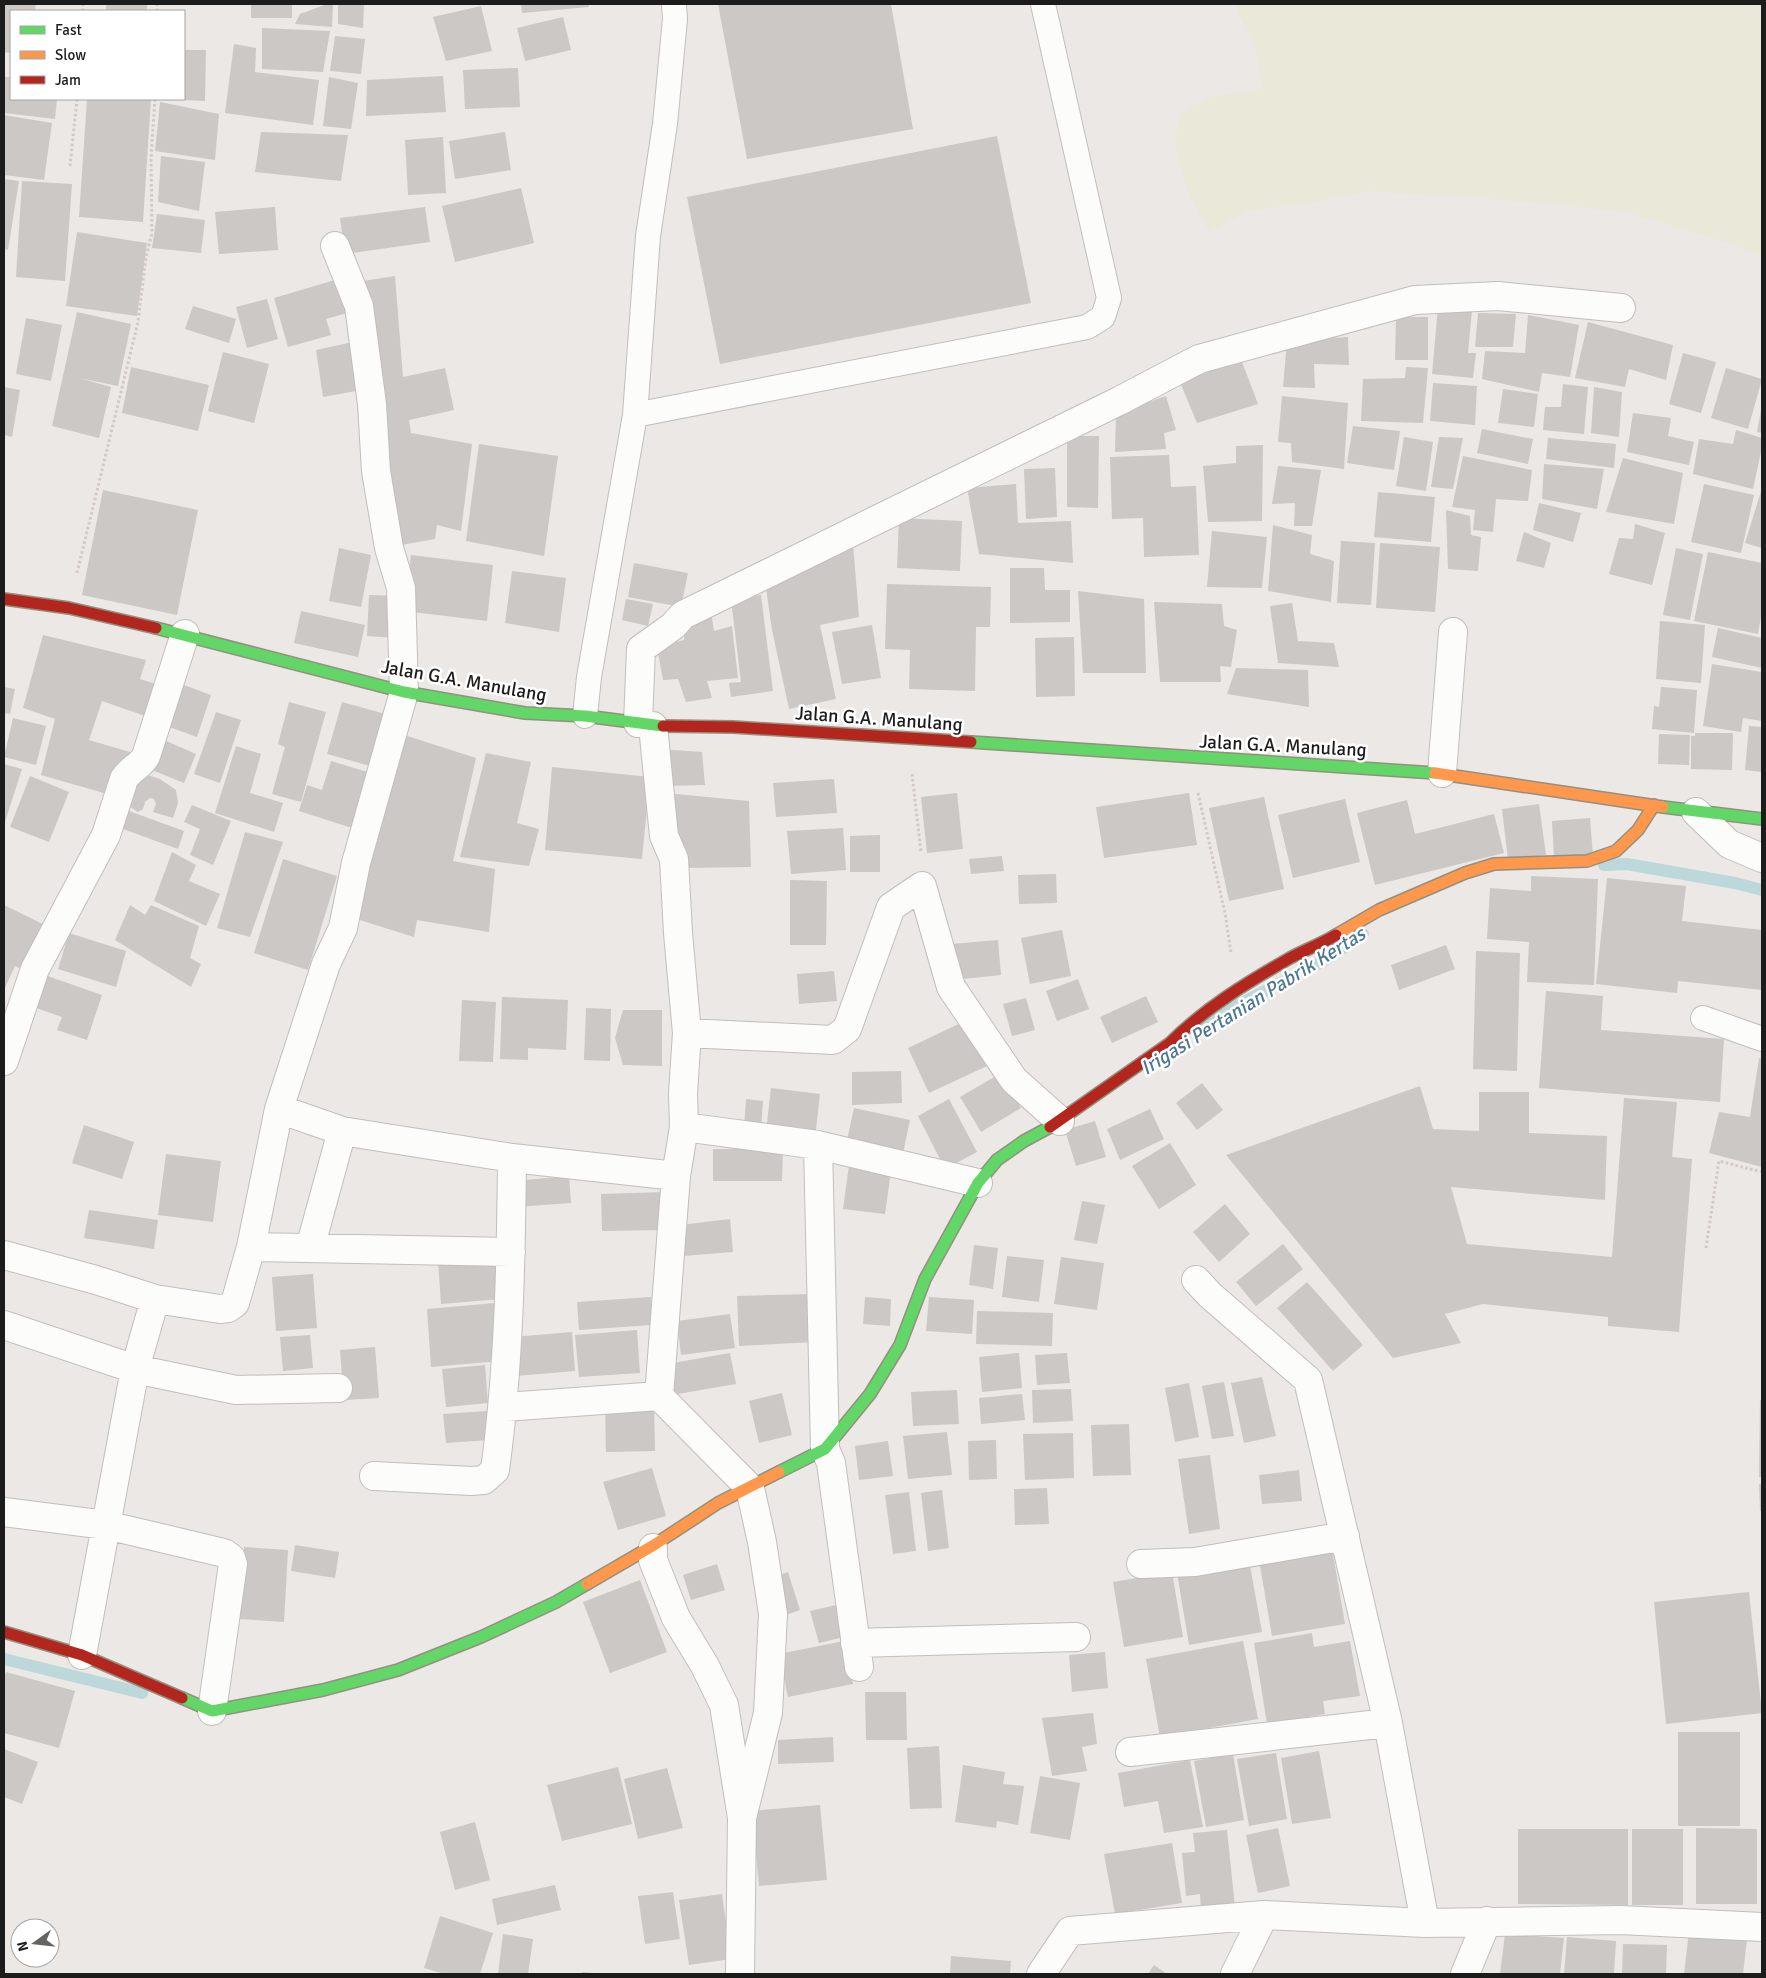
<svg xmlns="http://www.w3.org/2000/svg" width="1766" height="1978" font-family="Signika,sans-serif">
<rect width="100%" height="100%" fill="#ebe8e5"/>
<path fill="#eae8d9" d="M1234,4H1762V256L1725,242L1626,212L1520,201L1369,191L1309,203L1246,211L1209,232L1187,190L1175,146L1179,115L1205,98L1263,88L1255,49Z"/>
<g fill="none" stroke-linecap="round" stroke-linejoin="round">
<path stroke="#bcd8da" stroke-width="12" d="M1604,865L1627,864L1735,883L1762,890
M1202,1030L1238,1005L1327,959L1363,934
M4,1659L142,1693"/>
</g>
<path fill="#cbc8c6" d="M4,4H36L35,11H11V53L4,52Z
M106,4H147V11H106Z
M251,4H292V18H251Z
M327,4H333L332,27L295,24L300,14Z
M338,4H364L363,28L338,24Z
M521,4H588L589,7L522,13Z
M718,4H891L913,129L747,159Z
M481,6L492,51L446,61L433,17Z
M563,17L571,50L525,61L517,28Z
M262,28L330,31L323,72L262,69Z
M335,36L365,39L361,74L330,71Z
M234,44L256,48L255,72L319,80L313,125L225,113Z
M184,50H206L205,101L184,100Z
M518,68L520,107L465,109L463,70Z
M443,76L446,112L366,116L367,80Z
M4,77H11V99H57L55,119L4,113Z
M329,77L358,83L351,129L323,126Z
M87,99H151L143,222L79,217Z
M160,102L219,114L215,160L155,151Z
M4,115L52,123L44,180L4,175Z
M261,132L348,135L341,181L255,172Z
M505,132L511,170L455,179L449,141Z
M997,136L1031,303L720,364L687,197Z
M443,137L446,193L408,195L405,140Z
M161,156L205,162L199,211L158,202Z
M4,179L19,181L8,250L4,249Z
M22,181L72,184L65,281L16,277Z
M521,188L534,243L455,262L442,206Z
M275,207L278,250L219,254L215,212Z
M425,207L430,242L345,254L340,218Z
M157,214L205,220L201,253L152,248Z
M77,232L147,243L137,316L66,306Z
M395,276L403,377L445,368L454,410L409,420L411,433L472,444L461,531L437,525L435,539L396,546L363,281Z
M338,279L347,313L326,319L331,335L288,347L274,298Z
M267,299L278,339L247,348L236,307Z
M193,306L236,319L229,343L185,329Z
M1438,307L1472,310L1468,353H1476L1473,378L1432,374Z
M77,312L131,324L118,386L79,378L111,387L99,438L52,426Z
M1478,313L1516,314L1513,347H1475Z
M1528,315L1579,325L1570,377L1542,373L1539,392L1482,379L1485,351L1525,353Z
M1396,317H1428V360H1395Z
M26,318L62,325L51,381L16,374Z
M1588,322L1673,345L1666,380L1629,369L1625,387L1575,378Z
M1348,337L1349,365L1314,364L1315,388L1283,387L1287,341Z
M358,341L367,389L323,397L316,350Z
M223,352L269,364L254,423L208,411Z
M1683,353L1716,362L1701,413L1669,404Z
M1239,354L1258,404L1197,423L1180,382L1208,372L1204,363Z
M131,367L209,385L198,431L122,413Z
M1406,367L1428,368L1423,423L1361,421L1363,379L1405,378Z
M1726,368L1762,379L1748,429L1711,418Z
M1433,383L1477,386L1475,425L1430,421Z
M1563,384L1588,387L1584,434L1543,430L1545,407H1561Z
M4,387L20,390L12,437L4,435Z
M1594,387L1622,392L1619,437L1591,433Z
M1503,389L1538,394L1534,427L1498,423Z
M1166,396L1176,430L1164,433L1166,449L1115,452L1116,413Z
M1282,396L1348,403L1344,469L1292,462L1291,443L1278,442Z
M1761,410H1762V433L1757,432Z
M1633,413L1671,418L1668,436L1694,442L1689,465L1627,452Z
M1353,426L1400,431L1394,470L1347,463Z
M1482,429L1533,439L1528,464L1477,453Z
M1736,430L1762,438V447L1753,489L1693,474L1699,439L1733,444Z
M1067,436H1099L1098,508L1067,507Z
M1404,437L1433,442L1426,491L1396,486Z
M1439,437L1463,438L1453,489L1431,487Z
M1548,438L1616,444L1614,468L1546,459Z
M479,444L558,456L544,556L466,541Z
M1263,445L1262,521L1208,522L1203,466L1236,463V446Z
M1169,455L1171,487L1196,486L1199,555L1144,557L1143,518L1112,519L1110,457Z
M1463,456L1532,470L1528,501L1496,499L1493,532L1473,530L1475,510L1452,507Z
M1623,458L1683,473L1674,524L1606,512Z
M1544,464L1604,469L1597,509L1542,499Z
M1278,466L1321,470L1312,526H1294L1295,503L1272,504Z
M1055,468L1057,517L1026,519L1024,469Z
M1016,484L1018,523L1071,521L1073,563L979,554L967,488Z
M1704,484L1754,495L1741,553L1691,542Z
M1762,488V548L1745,543Z
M103,490L198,510L177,615L82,595Z
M1378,492L1435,497L1431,542L1374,537Z
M1539,503L1581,513L1573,542L1533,530Z
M1446,510L1470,516L1471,535L1481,537L1478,571L1448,569Z
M899,518L962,521L960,571L897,568Z
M1635,524L1665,533L1652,585L1609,574L1619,538L1633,539Z
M1273,525L1312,535L1310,554L1334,561L1331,602L1268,591Z
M1212,531L1267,537L1262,588L1207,587Z
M1524,532L1551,543L1544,568L1516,561Z
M1341,541L1375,543L1371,605L1337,603Z
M1380,543L1440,547L1435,612L1376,608Z
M853,544L859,617L820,625L836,699L789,709L772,630L765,581Z
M339,548L371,555L361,607L329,601Z
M1676,548L1703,554L1690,620L1663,615Z
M1708,552L1762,563V611L1758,634L1694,621Z
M411,555L493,565L487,621L404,611Z
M634,563L688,573L681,607L628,597Z
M1010,568H1044L1045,590H1070V622L1010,623Z
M512,571L566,578L559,632L505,623Z
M887,584L991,587L990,627H976L975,691L909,689L910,650L885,649Z
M1078,591L1144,599L1146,673H1083Z
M369,595L400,596L398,638L367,636Z
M761,595L773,691L731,697L729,683L741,682L731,599Z
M626,599L653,604L648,626L622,620Z
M1154,602L1222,604L1224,626L1237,630L1231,667L1220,666L1221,682H1160Z
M1292,603L1298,641L1334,643L1339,667L1278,663L1270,606Z
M301,611L365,625L358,657L294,643Z
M711,612L714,631L732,626L738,678L707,681L712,698L686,702L678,679L663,680L657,647L684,640V618Z
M1660,621L1705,625L1701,683L1656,679Z
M872,625L881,678L842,684L832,632Z
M1718,628L1762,638V668L1712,657Z
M43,635L146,660L140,679L159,685L148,717L102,701L89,740L130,752L114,796L41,775L55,719L23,708Z
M1074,637L1075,696L1036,697L1035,638Z
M1712,664L1762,672V721L1743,718L1741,732L1703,726Z
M1236,668L1308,670L1309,707L1227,694Z
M176,682L211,695L197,737L161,724Z
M4,687L15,689L10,714L4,713Z
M1661,687L1697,690L1694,733L1652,729L1654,706L1659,707Z
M289,702L326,712L301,802L272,794L285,747L278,744Z
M342,702L389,715L374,767L327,754Z
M216,712L241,720L220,783L194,774Z
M13,718L46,726L36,765L4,757Z
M1749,726L1762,727V772L1745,770Z
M398,733L476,758L453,861L495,869L489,932L417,920L414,937L350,917Z
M1695,733H1733L1732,770L1691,769V736H1695Z
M1659,734L1690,735L1689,765L1658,764Z
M164,740L196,754L184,783L152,770Z
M236,746L261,754L250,793L283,803L274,832L215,813Z
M660,749L702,752L705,785L662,786Z
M486,753L531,762L517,823L539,829L529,866L460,857Z
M331,761L371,773L355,829L299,811L307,785L322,790Z
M4,764L22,769L4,825Z
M552,767L650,777L642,859L545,850Z
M141,773L160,779L176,790L178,803L173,818L153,812L156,804L154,799L150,798L145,802L143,809L138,812L121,801Z
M30,776L69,792L49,842L10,827Z
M834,779L837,813L776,817L773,783Z
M665,793L749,801L751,867L682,868Z
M957,793L963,849L927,853L921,797Z
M1189,793L1197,845L1104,858L1096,807Z
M1264,797L1284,889L1229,901L1209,808Z
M1345,799L1360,862L1293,878L1278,815Z
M1407,800L1415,834L1494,814L1504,853L1375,885L1357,813Z
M1539,804L1546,855L1508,860L1502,809Z
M192,805L231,821L213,865L190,855L200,829L184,822Z
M118,807L184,831L178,849L112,825Z
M1590,818L1593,856L1554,859L1552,821Z
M843,828L846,870L791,874L787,831Z
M245,832L283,842L250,937L217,928Z
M880,835V872H850V836Z
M172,852L196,865L189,881L220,894L206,926L154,901Z
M1002,856L1004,871L971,874L969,859Z
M283,859L337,876L308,970L254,953Z
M1056,874L1057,903L1019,904L1018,875Z
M1531,876L1598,879L1594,985L1527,982L1529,942L1487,939L1490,888L1531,891Z
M1607,878L1686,886L1682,921L1762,930V990L1678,981L1677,993L1596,984Z
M790,880L827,881L826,945H790Z
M4,905L49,927L28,973L15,966L4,990Z
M130,905L145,915L151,905L199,926L190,958L201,964L191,987L115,940Z
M1062,930L1071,976L1030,984L1021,938Z
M69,933L126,951L116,987L58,969Z
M998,940L1001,975L954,980L951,944Z
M1446,945L1455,969L1399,990L1391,965Z
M1476,951L1520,953L1517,1071L1473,1069Z
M834,971L837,1001L799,1004L797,974Z
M36,972L102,995L87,1040L57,1030L62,1017L25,1004Z
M1078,979L1089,1009L1057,1021L1046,991Z
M1546,991L1603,996L1601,1030L1724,1039L1720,1102L1539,1088Z
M1146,996L1158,1022L1112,1043L1100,1017Z
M502,997L568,1000L566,1050L528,1048V1060L500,1059Z
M1026,998L1035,1030L1012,1036L1003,1004Z
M462,1000L496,1002L493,1062L459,1061Z
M586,1008L611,1009L610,1061L584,1060Z
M623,1010H662V1066L623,1065L615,1038Z
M967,1020L989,1065L929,1093L908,1048Z
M1759,1058L1762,1059V1167L1709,1153L1719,1112L1750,1117Z
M901,1071L902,1103L852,1105V1072Z
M1001,1073L1021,1108L981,1132L960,1097Z
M1202,1083L1223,1110L1197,1130L1176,1103Z
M1420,1086L1433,1129L1479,1131V1092H1529V1133L1607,1136L1605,1200L1451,1187L1467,1244L1612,1257L1624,1098L1677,1102L1672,1157L1692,1159L1679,1332L1608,1326V1317L1483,1304L1445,1314L1461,1343L1393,1358L1226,1155Z
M771,1088L820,1094L815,1138L766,1132Z
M746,1099L763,1101L761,1131L744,1129Z
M949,1099L977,1152L945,1169L918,1116Z
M854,1108L910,1120L902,1158L846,1145Z
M1150,1109L1164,1139L1120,1160L1107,1129Z
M1095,1121L1106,1157L1076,1166L1065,1130Z
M84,1125L134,1142L122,1179L72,1163Z
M1170,1143L1196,1185L1159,1209L1132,1166Z
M713,1149H783L782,1181H713Z
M166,1154L221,1161L213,1222L158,1215Z
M849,1165L891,1171L885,1214L843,1209Z
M569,1176L571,1203L516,1207L514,1181Z
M664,1192L665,1230L602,1231L601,1194Z
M1082,1201L1105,1205L1097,1244L1074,1240Z
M1225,1204L1250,1234L1219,1262L1193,1232Z
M89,1210L158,1220L154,1249L84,1238Z
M730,1219L733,1252L683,1256L680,1225Z
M1283,1244L1303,1269L1256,1306L1236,1282Z
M974,1245L998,1248L993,1289L969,1285Z
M1007,1256L1044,1260L1039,1302L1002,1297Z
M498,1257L501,1299L441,1304L438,1261Z
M1061,1257L1104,1263L1097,1310L1054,1304Z
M313,1274L317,1328L276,1331L272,1277Z
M1307,1282L1363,1345L1333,1371L1277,1308Z
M812,1294L814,1342L739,1346L737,1296Z
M651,1297L652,1325L579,1330L577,1302Z
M865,1297L891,1299L890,1326L863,1324Z
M929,1297L974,1300L972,1334L926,1331Z
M495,1303L500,1361L431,1367L427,1309Z
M977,1311L1053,1313L1052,1346L976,1344Z
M730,1314L735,1348L681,1355L677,1321Z
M637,1330L640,1373L579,1377L575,1335Z
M572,1332L575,1371L516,1376L513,1337Z
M310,1335L313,1368L283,1371L280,1337Z
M375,1347L379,1398L344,1400L340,1350Z
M730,1353L736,1384L672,1395L667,1364Z
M1019,1353L1022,1388L982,1392L979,1357Z
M1067,1353L1070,1383L1037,1385L1035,1355Z
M485,1365L488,1403L446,1407L442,1369Z
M1262,1377L1276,1436L1244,1443L1231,1383Z
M1224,1382L1234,1436L1212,1439L1202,1386Z
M1189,1383L1199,1437L1175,1442L1165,1388Z
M1071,1389L1073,1421L1033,1423L1032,1390Z
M957,1390L959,1424L913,1426L911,1392Z
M782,1393L792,1435L759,1443L749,1401Z
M1022,1394L1025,1420L981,1424L979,1398Z
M1760,1400H1762V1477H1759Z
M654,1405L655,1451L606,1452L605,1406Z
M487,1411L489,1440L446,1443L443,1414Z
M1129,1424L1131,1475L1093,1476L1091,1425Z
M947,1432L952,1475L908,1479L903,1436Z
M1073,1433L1074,1478L1025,1480L1023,1434Z
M996,1440L997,1479L969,1480L968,1441Z
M888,1441L893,1476L859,1480L855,1446Z
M1210,1455L1220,1529L1189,1534L1178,1459Z
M652,1468L666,1516L618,1530L603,1482Z
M1299,1470L1302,1501L1262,1504L1259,1475Z
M1759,1484H1762V1511H1760Z
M1047,1488L1049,1524L1015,1525L1014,1489Z
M942,1490L949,1548L928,1551L921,1493Z
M909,1492L916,1551L893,1554L885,1495Z
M295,1545L339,1552L335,1578L291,1571Z
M244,1547L288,1550L284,1622L240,1619Z
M1332,1548L1345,1624L1272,1636L1259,1560Z
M1249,1560L1262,1632L1189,1645L1177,1573Z
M717,1564L725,1590L691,1600L683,1575Z
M788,1572L800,1610L783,1616L770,1578Z
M1172,1572L1183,1637L1124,1647L1113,1582Z
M640,1580L667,1652L610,1673L583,1602Z
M1749,1592L1762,1713L1666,1724L1654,1602Z
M840,1604L848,1636L819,1643L810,1611Z
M1312,1633L1314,1647L1350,1641L1360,1696L1323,1701L1325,1714L1267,1724L1254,1643Z
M844,1641L853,1684L788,1697L779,1654Z
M1243,1641L1258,1719L1160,1737L1146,1659Z
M1105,1652L1108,1688L1072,1692L1069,1655Z
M6,1672L75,1691L59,1748L4,1733V1679Z
M865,1692H906L907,1740H866Z
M1093,1713L1097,1744L1082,1747L1087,1771L1052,1776L1042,1718Z
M1678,1732H1740V1826H1678Z
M833,1737L834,1762L778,1764V1740Z
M939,1746L942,1808L910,1809L907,1748Z
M4,1749L38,1762L22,1804L4,1797Z
M1319,1751L1331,1818L1292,1824L1281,1758Z
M1276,1753L1287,1819L1249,1826L1237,1759Z
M1233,1754L1244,1820L1206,1827L1194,1761Z
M1190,1760L1203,1827L1164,1833L1158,1801L1124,1807L1118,1773Z
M963,1765L1005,1772L1003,1784L1024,1786L1018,1825L997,1821L996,1828L955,1822Z
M618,1767L632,1824L562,1841L547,1785Z
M667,1768L683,1828L638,1839L624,1779Z
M1040,1776L1080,1783L1070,1840L1030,1833Z
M820,1805L827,1880L759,1886L752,1811Z
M475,1822L490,1880L455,1890L440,1832Z
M1278,1828L1290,1886L1258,1893L1246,1835Z
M1696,1828L1757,1829V1904H1696Z
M1518,1829H1628V1905L1518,1904Z
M1632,1829H1683V1905H1632Z
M1227,1830L1235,1907L1201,1910L1200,1894L1186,1896L1182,1853L1195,1852L1193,1833Z
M1172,1843L1182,1903L1115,1914L1104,1854Z
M555,1885L561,1910L497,1925L492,1899Z
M673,1892L680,1939L645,1944L638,1896Z
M722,1894L731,1959L689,1965L679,1900Z
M440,1916L493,1933L480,1974H445L424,1968Z
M1689,1932L1747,1939L1743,1974H1684Z
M503,1934L533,1939L528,1974H498Z
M1505,1934L1564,1938L1560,1974H1500Z
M1567,1937L1616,1941L1614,1974H1564Z
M1623,1944L1667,1945L1666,1974H1622Z
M951,1956L1011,1961L1010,1974H950Z
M1154,1965L1167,1974H1148Z
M582,1972L594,1973V1974H582Z"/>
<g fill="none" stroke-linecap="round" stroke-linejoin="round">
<g stroke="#c0bfbd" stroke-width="26">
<path id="lane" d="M635,415L1087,327L1103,317L1109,298L1043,4
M585,716L589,677L635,415L648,236L665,124L675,19L674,4
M1703,1018L1762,1039"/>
</g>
<g stroke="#c0bfbd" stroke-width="30">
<path id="street" d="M638,723L641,649L673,626L683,615L1119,401L1199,359L1415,300L1498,296L1621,308
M653,726L664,836L674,859L678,933L687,1033L683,1093L684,1127L676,1176L659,1396L750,1488L762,1542L773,1614L768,1713L742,1818
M1442,773L1453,632
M1696,812L1729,844L1762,858
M687,1033L833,1040L847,1029L891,907L922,886L951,987L1014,1080L1060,1121
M4,1061L35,969L106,835L124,779C130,769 141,766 146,756L185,634
M279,1109L342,1131L512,1158L676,1176
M684,1127L818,1145L978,1183
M818,1145L825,1449L831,1463L859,1667
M251,1247L511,1252
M310,1248L342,1131
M4,1255L96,1280L155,1299L220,1309L228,1308L235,1303L251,1247L279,1109L326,964L343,928L356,863L404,692L401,588L389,548L376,471L372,404L359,306L335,246
M1196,1280L1210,1295L1308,1380L1388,1723L1425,1923
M4,1325L135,1369L236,1390L338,1388
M504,1407L659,1396
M374,1476L471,1481L484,1480L495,1470C509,1367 511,1262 512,1158
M4,1512L106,1525L224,1553L231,1558L233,1564L212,1711
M653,1548V1560L676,1618L705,1666L724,1705L742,1818L740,1974
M1141,1564L1195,1562L1345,1536
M855,1643L1076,1637
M82,1655L135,1369L155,1299
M1130,1752L1388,1723
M1041,1974L1070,1931L1264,1915L1425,1923L1620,1920L1762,1927
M1235,1974L1264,1915
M1465,1974L1487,1921"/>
</g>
<g stroke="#92917f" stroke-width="14">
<path id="fast" d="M156,628L404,692L525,713L585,716L663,726
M971,742L1435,773
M1663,807L1762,819
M779,1472L825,1449L870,1394L900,1345L925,1279L978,1183L997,1160L1024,1141L1050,1127
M182,1698L212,1711L323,1690L398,1670L481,1637L556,1602L587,1584"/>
</g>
<g stroke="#92917f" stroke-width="14">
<path id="slow" d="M1435,773L1663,807
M1336,935L1379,910L1465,873L1494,864L1587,861L1616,851L1638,830L1654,805
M587,1584L654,1545L718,1503L779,1472"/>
</g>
<g stroke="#92917f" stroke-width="14">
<path id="jam" d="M4,599L69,608L156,628
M663,726L733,727L971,742
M1050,1127L1170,1043C1205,1008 1248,982 1290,958C1305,950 1321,944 1336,935
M4,1632L82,1655L182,1698"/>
</g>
<path stroke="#d4c7c7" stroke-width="3" stroke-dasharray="2.5 2.5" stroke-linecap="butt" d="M83,11V4
M157,11V4
M70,166L77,99
M77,573L138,322L146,257L152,233L151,158L155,99
M912,774L921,852
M1198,793L1225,913L1231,953
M1706,1248L1719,1161L1762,1172"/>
<use href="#lane" stroke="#fcfcfb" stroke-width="24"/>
<use href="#street" stroke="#fcfcfb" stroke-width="28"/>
<use href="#fast" stroke="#63d668" stroke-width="11"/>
<use href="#slow" stroke="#ff974d" stroke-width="11"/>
<use href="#jam" stroke="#b3261e" stroke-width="11"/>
</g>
<g text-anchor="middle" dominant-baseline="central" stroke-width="5" stroke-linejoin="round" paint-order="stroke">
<g font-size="19" fill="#1c1c1c" stroke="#fff">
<text transform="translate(464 681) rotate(10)">Jalan G.A. Manulang</text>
<text transform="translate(879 719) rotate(4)">Jalan G.A. Manulang</text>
<text transform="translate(1283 746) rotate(3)">Jalan G.A. Manulang</text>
</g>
<g font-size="20" font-style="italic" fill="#4d7893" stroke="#fff">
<text transform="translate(1253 1001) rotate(-32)">Irigasi Pertanian Pabrik Kertas</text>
</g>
</g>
<rect width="1766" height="1978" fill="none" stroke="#1c1c1c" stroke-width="10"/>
<rect x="10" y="10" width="175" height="90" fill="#ffffff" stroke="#a4a4a4"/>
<rect x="20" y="26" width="25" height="8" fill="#63d668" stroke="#a4a4a4"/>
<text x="55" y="35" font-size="15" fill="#1c1c1c">Fast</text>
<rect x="20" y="51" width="25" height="8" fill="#ff974d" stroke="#a4a4a4"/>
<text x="55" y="60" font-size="15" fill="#1c1c1c">Slow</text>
<rect x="20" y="76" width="25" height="8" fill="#b3261e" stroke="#a4a4a4"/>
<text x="55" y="85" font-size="15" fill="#1c1c1c">Jam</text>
<g transform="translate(35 1943) rotate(255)"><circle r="24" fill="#ffffff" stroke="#a4a4a4"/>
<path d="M0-4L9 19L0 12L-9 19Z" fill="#646362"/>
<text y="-8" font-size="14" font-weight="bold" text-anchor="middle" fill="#1c1c1c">N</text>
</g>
</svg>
